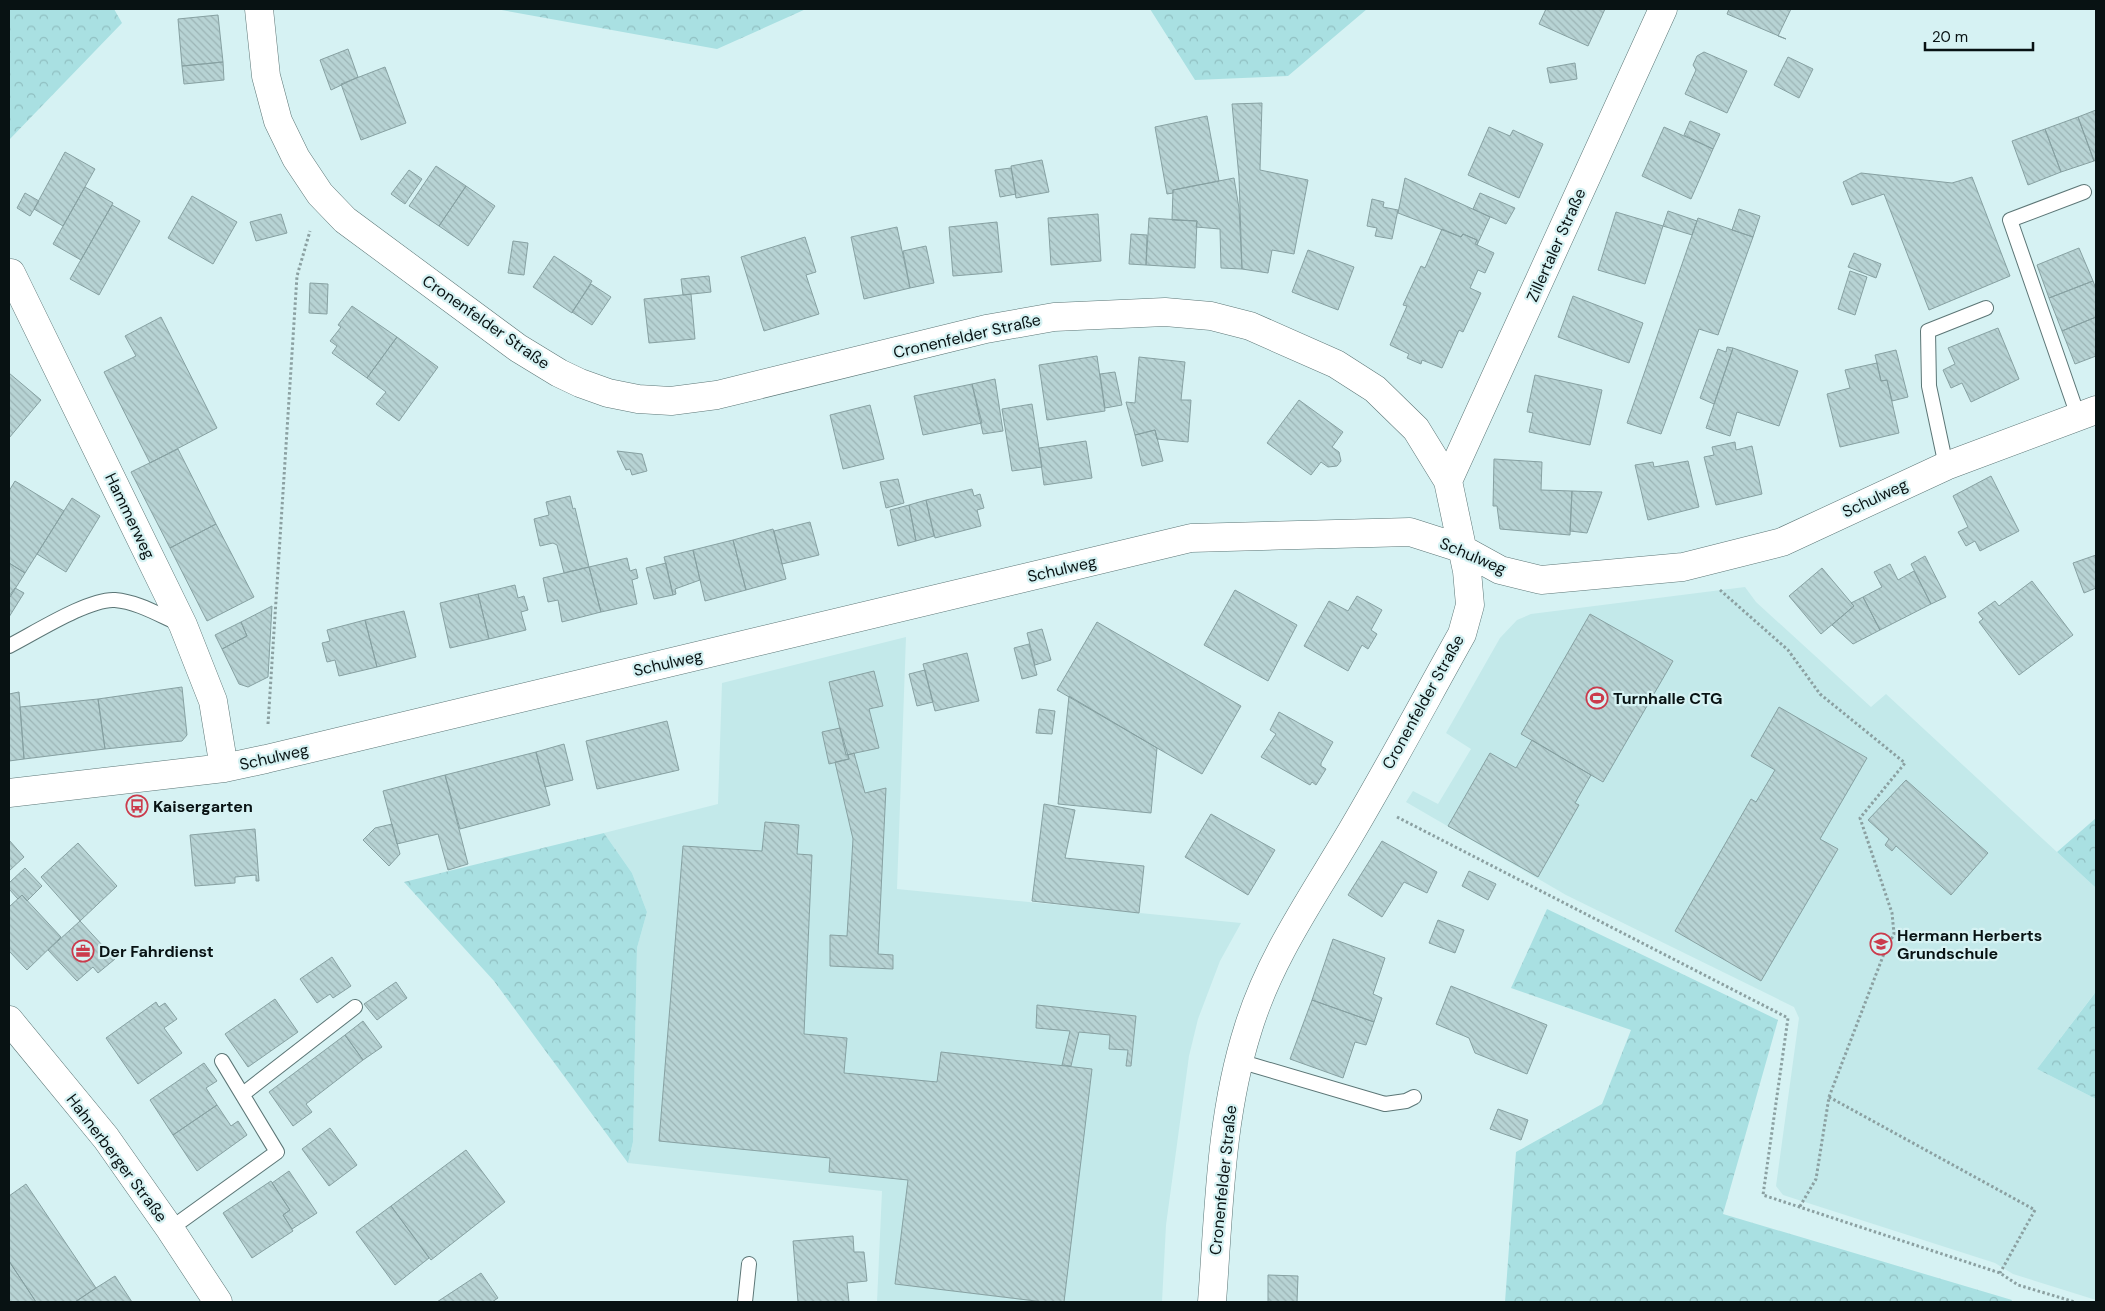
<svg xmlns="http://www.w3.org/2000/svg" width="2105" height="1311" font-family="'DM Sans',sans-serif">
<defs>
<pattern id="forest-crowns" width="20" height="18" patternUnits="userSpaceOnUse" patternTransform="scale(1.25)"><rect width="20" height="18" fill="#a9e0e2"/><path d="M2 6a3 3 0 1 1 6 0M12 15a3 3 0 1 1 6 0" fill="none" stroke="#90bfc1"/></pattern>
<pattern id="building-back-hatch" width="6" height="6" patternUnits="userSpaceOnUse" patternTransform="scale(1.25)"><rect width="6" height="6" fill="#b7d3d4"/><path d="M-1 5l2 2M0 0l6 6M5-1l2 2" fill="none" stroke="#9cb4b5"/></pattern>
</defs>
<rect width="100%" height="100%" fill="#d6f2f3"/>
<path fill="#c3e9ea" d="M1745,587L1756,602L1871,707L1886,694L2096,888V994H2094L2037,1069L2096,1099V1300L2013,1274L1995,1263L1783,1195L1776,1186L1799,1018L1794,1007L1566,895L1406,802L1413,791L1438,804L1471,749L1446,733L1500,638L1517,620L1531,614Z
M906,637L897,889L1241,923L1220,961L1198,1019L1189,1056L1166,1225L1162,1302H877L882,1191L628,1163L633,1142L637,948L647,912L632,873L604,833L718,804L722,683Z"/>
<path fill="url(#forest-crowns)" d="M9,9H114L122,23L9,140Z
M496,9H806L717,49Z
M1150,9H1367L1288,76L1195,80Z
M2096,818V888L2057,852Z
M604,833L632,873L647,912L637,948L633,1142L628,1163L494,981L404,882Z
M1547,909L1778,1020L1723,1214L2012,1300L2011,1302H1505L1516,1152L1602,1104L1631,1030L1511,988Z
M2095,993L2096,994V1099L2037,1069Z"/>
<path fill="url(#building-back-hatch)" stroke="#87a1a2" d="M1546,9H1605L1588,46L1539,24Z
M1729,9H1791L1778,36L1786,39L1727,14Z
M218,15L223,62L182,66L178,19Z
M348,49L358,77L331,90L320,60Z
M1704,52L1747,71L1727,113L1685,94L1696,70L1693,65L1697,56Z
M1788,57L1813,69L1799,98L1774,85Z
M223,62L224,80L184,84L182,66Z
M1575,63L1577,79L1550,83L1547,68Z
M385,67L406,123L361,140L341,84Z
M1262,103L1260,170L1308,180L1294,254L1272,250L1268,273L1242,269L1239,177L1232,104Z
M2096,110V160L2094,161L2078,117Z
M1207,116L1219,181L1173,190V193L1167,194L1155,127Z
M2078,117L2094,161L2061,172L2045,129Z
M1690,121L1720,134L1713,149L1684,135Z
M1489,127L1510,136L1513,130L1543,144L1519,198L1468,175Z
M1664,127L1713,149L1691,199L1642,176Z
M2045,129L2061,172L2028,185L2012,141Z
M65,152L95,169L63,226L34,209Z
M1042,160L1049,192L1016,198L1011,166Z
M436,166L466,186L439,226L409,206Z
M1011,168L1016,194L1000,197L995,170Z
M409,170L422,179L405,204L391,194Z
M1861,173L1952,183L1972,177L2010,276L1929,310L1884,194L1852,205L1843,182Z
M1234,178L1239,208L1242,269L1221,268L1220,229L1196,227L1197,221L1172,220L1173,190Z
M1405,178L1490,217L1477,245V240L1463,234L1461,237L1398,213Z
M466,186L495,206L468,246L439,226Z
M85,187L113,203L81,260L53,244Z
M25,193L39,201L30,216L17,208Z
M1480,193L1515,208L1506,224L1473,209Z
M192,196L237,222L213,264L168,238Z
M1372,199L1384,202L1383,207L1398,210L1392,239L1375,236L1377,228L1367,226Z
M112,205L140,221L99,295L70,279Z
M1739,209L1760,216L1753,237L1732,230Z
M1668,211L1697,221L1692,235L1663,226Z
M1616,212L1663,226L1645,284L1598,270Z
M281,214L287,233L256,241L250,222Z
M1098,214L1101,261L1051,265L1048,218Z
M1149,218L1197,221L1195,268L1146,265Z
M1698,218L1753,237L1718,335L1699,329L1661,434L1627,423Z
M997,222L1002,272L953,276L949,227Z
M897,227L910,288L864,299L851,237Z
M1442,229L1461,237L1463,234L1477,240L1475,244L1494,253L1485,273L1478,270L1470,288L1481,293L1463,332L1459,330L1442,368L1422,360L1421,364L1407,358L1409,354L1390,345L1407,306L1403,305L1421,266L1425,268Z
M1131,234L1147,235L1146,265L1129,264Z
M805,237L816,272L806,275L819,314L764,331L741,257Z
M513,241L528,243L524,275L508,273Z
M926,246L934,283L910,288L903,251Z
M2079,248L2093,281L2049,298L2037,265Z
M1308,250L1354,267L1338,310L1292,292Z
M1854,253L1881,264L1876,278L1848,267Z
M554,256L592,281L572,313L533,287Z
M1850,271L1867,277L1855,315L1838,309Z
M709,276L711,292L683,295L681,279Z
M2093,281L2096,289V317L2062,331L2049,298Z
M310,283L328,284L327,314L309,313Z
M591,284L611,297L592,325L572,312Z
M691,294L695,339L649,343L644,299Z
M1573,296L1643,323L1629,363L1558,337Z
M352,306L397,337L367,378L332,353L337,346L330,341L341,327L338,325Z
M161,317L217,428L150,463L104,372L136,356L125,336Z
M2096,317V356L2075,364L2062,331Z
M1998,328L2019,379L1971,402L1962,383L1951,388L1943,370L1955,364L1948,348Z
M397,337L438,367L399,421L376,404L386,392L367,378Z
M1727,347L1733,348L1714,404L1700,398L1718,349L1726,352Z
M1733,348L1798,371L1779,426L1737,412L1730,436L1706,428Z
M1896,350L1908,397L1892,401L1887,380L1881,381L1875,355Z
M1097,356L1105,411L1047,420L1039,365Z
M1139,357L1185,362L1181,400H1191L1188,442L1157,439L1155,430L1135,435L1126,402L1135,403Z
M1877,363L1881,381L1887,380L1899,433L1840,447L1827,394L1850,388L1845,370Z
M1115,372L1122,405L1105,408L1100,374Z
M9,373L41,400L9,438Z
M1535,375L1602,390L1590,445L1529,432L1533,413L1527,412Z
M995,379L1003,431L983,434L972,384Z
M972,384L982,423L923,435L914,396Z
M1299,400L1343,432L1332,447L1339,452L1341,461L1337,466L1328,467L1321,462L1311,475L1267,443Z
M1032,404L1042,467L1012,471L1002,409Z
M870,405L884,459L843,469L830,415Z
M1155,430L1163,461L1142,466L1135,435Z
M1086,441L1092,478L1044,485L1039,448Z
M1735,442L1736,450L1752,446L1762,494L1716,505L1704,457L1714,455L1712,447Z
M178,449L216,524L170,548L131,472Z
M617,451L642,454L647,471L632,475L630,469L626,470Z
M1494,459L1542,462L1541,490L1572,491L1570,535L1500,529L1497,506H1493Z
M1688,461L1699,507L1648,520L1635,465L1653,462L1654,467Z
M1991,476L2019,531L1980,551L1975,541L1966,546L1958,532L1968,527L1953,496Z
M898,479L904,503L886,508L880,482Z
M15,481L64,511L25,573L9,563V491Z
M972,489L974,496L980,494L984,508L977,510L981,526L935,538L926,500Z
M1572,491L1602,492L1587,533L1570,531Z
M570,496L573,509L575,508L589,567L564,573L557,545L553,543L540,546L534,519L549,515L546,502Z
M72,498L100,516L66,572L37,554Z
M926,500L934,536L916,541L909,505Z
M909,505L916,541L898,546L890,510Z
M810,522L819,555L782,564L774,531Z
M216,524L254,597L207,621L170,548Z
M773,529L786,579L746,590L733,540Z
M733,540L746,590L705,601L693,550Z
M693,550L700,580L675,589L676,594L673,595L664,557Z
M2096,555V588L2084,593L2073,563Z
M1925,556L1946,597L1931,604L1911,564Z
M627,558L630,571L636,569L638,578L632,580L637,604L601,612L589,567Z
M9,563L25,573L10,597L9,596Z
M666,563L673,595L654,599L646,568Z
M1890,564L1898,580L1914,571L1931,604L1880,630L1863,597L1882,587L1874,572Z
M589,567L601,612L562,622L558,600L548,602L543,578Z
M1822,568L1854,606L1821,634L1789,596Z
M2032,581L2073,635L2019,675L1979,622L1983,619L1978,613L1995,601L1999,606Z
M515,585L518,598L524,596L528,610L521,612L526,630L489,639L478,594Z
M15,588L24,593L9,617V596Z
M1235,590L1297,625L1268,681L1204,645Z
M478,594L489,639L450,648L440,603Z
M1357,596L1382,610L1371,630L1377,634L1368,649L1362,645L1348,671L1304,646L1329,601L1348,611Z
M1863,597L1880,630L1853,644L1832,625L1854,606L1851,603Z
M272,606L268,677L248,687L239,684L222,649L247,636L241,622Z
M404,611L416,657L377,667L365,620Z
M1590,614L1673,661L1603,782L1521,734Z
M365,620L377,667L339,676L335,660L327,662L322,643L330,641L327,630Z
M241,622L247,636L222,649L215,635Z
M1097,622L1241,706L1202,774L1057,690Z
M1042,629L1051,660L1035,665L1027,633Z
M1029,644L1037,675L1022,679L1014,648Z
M967,653L979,701L935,711L923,664Z
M925,670L933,702L917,706L909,674Z
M874,671L883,706L869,709L879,748L846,755L829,682Z
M182,687L187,735L182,741L105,749L98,699Z
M19,692L24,759L9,761V694Z
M1069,696L1157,748L1151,813L1058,804Z
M98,699L105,749L24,759L20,707Z
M1779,707L1867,758L1820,839L1838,849L1761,981L1675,931L1751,799L1756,802L1775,770L1751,756Z
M1039,709L1055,711L1052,734L1036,733Z
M1279,712L1333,742L1321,763V766L1326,769L1316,785L1312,782L1310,785L1261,757L1276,734L1270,730Z
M667,721L679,770L597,789L586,741Z
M840,728L849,759L829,764L822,732Z
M1532,740L1591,775L1575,803L1579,805L1538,877L1448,826L1490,753L1516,768Z
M564,744L573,780L545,787L536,752Z
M536,752L550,805L460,829L445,775Z
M854,753L865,793L886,788L878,954L893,955V969L830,966V935L847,936L853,839L835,762L849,759L848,755Z
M445,775L468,864L448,870L438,834L397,844L383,791Z
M1906,780L1988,853L1951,895L1896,846L1892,851L1885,845L1889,839L1868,820Z
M1044,804L1075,810L1065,858L1144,866L1139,913L1032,901Z
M1211,814L1275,850L1248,895L1185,857Z
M765,822L799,825L797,854L812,855L804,1034L847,1038L844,1073L937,1082L941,1052L1092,1069L1064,1302H1044L895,1284L908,1180L829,1172L830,1158L659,1141L683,846L762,851Z
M392,824L400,854L389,866L363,840L375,828Z
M255,829L259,881H256V875L235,877V883L195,886L190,835Z
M9,840L24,857L9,871Z
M1382,841L1437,872L1427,893L1404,882L1382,917L1348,895Z
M78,843L117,886L80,921L41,877Z
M25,868L42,886L27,901L22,895L18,899L9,889V883Z
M1469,871L1496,884L1488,900L1462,886Z
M22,895L61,937L27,970L9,951V907Z
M1438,920L1464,930L1455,953L1429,943Z
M80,921L115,959L98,973L93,967L77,981L48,950Z
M1333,939L1385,958L1373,994L1382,998L1374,1022L1312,1000Z
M332,957L351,986L333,998L330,994L317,1003L300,979Z
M396,982L407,998L377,1020L364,1004Z
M1451,986L1547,1025L1527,1074L1475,1053L1469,1038L1436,1024Z
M275,999L298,1032L248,1067L225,1034Z
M1312,1000L1374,1022L1366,1045L1355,1042L1343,1078L1290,1059Z
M156,1002L159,1007L165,1003L177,1019L164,1028L182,1053L138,1084L106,1038Z
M1037,1005L1136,1016L1131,1066H1126L1128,1050L1109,1049L1110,1035L1079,1032L1071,1066L1062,1065L1070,1031L1036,1028Z
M363,1021L382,1047L363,1060L345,1035Z
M345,1035L363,1060L306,1104L312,1112L293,1126L269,1092Z
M204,1063L217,1081L206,1088L217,1105L173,1135L150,1100Z
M217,1105L231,1126L238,1121L247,1135L197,1171L173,1135Z
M1498,1109L1528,1120L1521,1140L1490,1129Z
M330,1128L357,1165L329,1186L302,1149Z
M466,1150L505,1202L431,1260L391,1206Z
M289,1171L317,1213L292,1229L283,1215L290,1210L272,1183Z
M271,1181L290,1210L283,1215L293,1231L252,1258L223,1213Z
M26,1184L96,1288L75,1302H36L9,1261V1196Z
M391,1206L429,1258L395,1285L356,1232Z
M853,1236L854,1252H864L867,1281L847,1283L849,1302H798L793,1241Z
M9,1261L36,1302H9Z
M481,1273L498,1298L492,1302H437Z
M1268,1275L1298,1276L1297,1302H1268Z
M115,1276L132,1302H75L96,1288Z"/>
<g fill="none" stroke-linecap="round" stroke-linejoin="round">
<g stroke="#5c7676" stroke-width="16">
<path id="lane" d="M2078,416L2010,220L2084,192
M1946,466L1929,386L1928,331L1986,308
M9,646C33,634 89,598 115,600C138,602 159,615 180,624
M1239,1061L1385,1104L1406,1101L1414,1097
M243,1094L355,1007
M170,1229L277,1152L222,1061
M745,1302L749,1264"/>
</g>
<g stroke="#5c7676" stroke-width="29">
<path id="street" d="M259,9L266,76L278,121L296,158L320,194L345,220L518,348L559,373L580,383L608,393L638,399L671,401L717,395L986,329L1054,317L1165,312L1211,316L1250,326L1336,364L1375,389L1416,429L1448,481L1467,571L1470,605L1462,634C1424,702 1387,772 1347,839C1310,901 1269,960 1248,1029C1220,1117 1219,1211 1212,1302
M11,273L183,625L213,701L224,768
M1448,481L1663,9
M9,793L224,768L266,759L1191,538L1410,532L1460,548L1500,570L1541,580L1683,567L1782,542L1946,466L2096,410"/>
</g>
<g stroke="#5c7676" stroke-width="29">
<path id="secondary" d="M9,1020L106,1138L170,1229L218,1302"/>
</g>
<path stroke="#8ba0a1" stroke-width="3" stroke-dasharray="2.5 2.5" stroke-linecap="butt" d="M1720,590L1788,650L1820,694L1905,763L1860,818L1892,913L1894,934L1885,951L1829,1097L1816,1179L1799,1208
M268,724L297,276L310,231
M1397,817L1788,1018L1763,1195L2000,1273L2018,1285L2075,1302
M1829,1097L2035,1210L2000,1273"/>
<use href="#lane" stroke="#fff" stroke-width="14"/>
<use href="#street" stroke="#fff" stroke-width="28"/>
<use href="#secondary" stroke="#fff" stroke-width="28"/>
</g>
<defs>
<g id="stadium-ring" transform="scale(1.125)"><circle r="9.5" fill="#d6f2f3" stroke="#cb3b4c" stroke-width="1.5"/><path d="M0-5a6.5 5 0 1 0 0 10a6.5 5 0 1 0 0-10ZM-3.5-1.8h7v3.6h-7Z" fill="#cb3b4c"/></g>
<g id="bus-ring" transform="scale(1.125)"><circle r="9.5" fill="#d6f2f3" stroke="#cb3b4c" stroke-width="1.5"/><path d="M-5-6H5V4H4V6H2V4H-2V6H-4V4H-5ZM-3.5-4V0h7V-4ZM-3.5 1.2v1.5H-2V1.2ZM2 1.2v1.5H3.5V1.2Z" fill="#cb3b4c"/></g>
<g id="school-ring" transform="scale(1.125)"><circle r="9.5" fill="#d6f2f3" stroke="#cb3b4c" stroke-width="1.5"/><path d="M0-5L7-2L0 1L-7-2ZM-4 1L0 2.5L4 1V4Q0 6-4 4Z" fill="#cb3b4c"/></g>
<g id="office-ring" transform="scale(1.125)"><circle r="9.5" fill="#d6f2f3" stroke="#cb3b4c" stroke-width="1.5"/><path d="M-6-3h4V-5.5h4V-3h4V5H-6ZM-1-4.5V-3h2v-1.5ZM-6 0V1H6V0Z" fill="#cb3b4c"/></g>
</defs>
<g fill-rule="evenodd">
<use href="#stadium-ring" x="1597" y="698"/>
<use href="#bus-ring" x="137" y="806"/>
<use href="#school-ring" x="1881" y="944"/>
<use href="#office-ring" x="83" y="951"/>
</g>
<g text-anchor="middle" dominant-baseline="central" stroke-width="4.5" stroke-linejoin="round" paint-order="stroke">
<g font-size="16" fill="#081213" stroke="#d6f2f3">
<text transform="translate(1556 245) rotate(-66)">Zillertaler Straße</text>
<text transform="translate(486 322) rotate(35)">Cronenfelder Straße</text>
<text transform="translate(967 336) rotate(-13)">Cronenfelder Straße</text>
<text transform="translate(1875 498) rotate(-25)">Schulweg</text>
<text transform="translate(130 516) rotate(64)">Hammerweg</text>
<text transform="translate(1473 556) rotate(23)">Schulweg</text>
<text transform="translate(1062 569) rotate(-13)">Schulweg</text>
<text transform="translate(668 663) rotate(-13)">Schulweg</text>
<text transform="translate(1423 702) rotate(-61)">Cronenfelder Straße</text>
<text transform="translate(274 757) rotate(-13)">Schulweg</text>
<text transform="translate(117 1158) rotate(53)">Hahnerberger Straße</text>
<text transform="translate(1223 1180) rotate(-84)">Cronenfelder Straße</text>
</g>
<g font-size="16" font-weight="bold" fill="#081213" stroke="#d6f2f3" text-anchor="start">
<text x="1613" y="698">Turnhalle CTG</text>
<text x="153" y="806">Kaisergarten</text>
<text x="1897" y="935">Hermann Herberts<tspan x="1897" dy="18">Grundschule</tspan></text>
<text x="99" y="951">Der Fahrdienst</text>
</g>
</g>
<rect width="2105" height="1311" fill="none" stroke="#081213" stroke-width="20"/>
<path d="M1925 42v8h108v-8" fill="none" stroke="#081213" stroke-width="2.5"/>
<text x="1932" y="42" font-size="15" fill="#081213" stroke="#d6f2f3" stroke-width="4" paint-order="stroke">20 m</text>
</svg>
